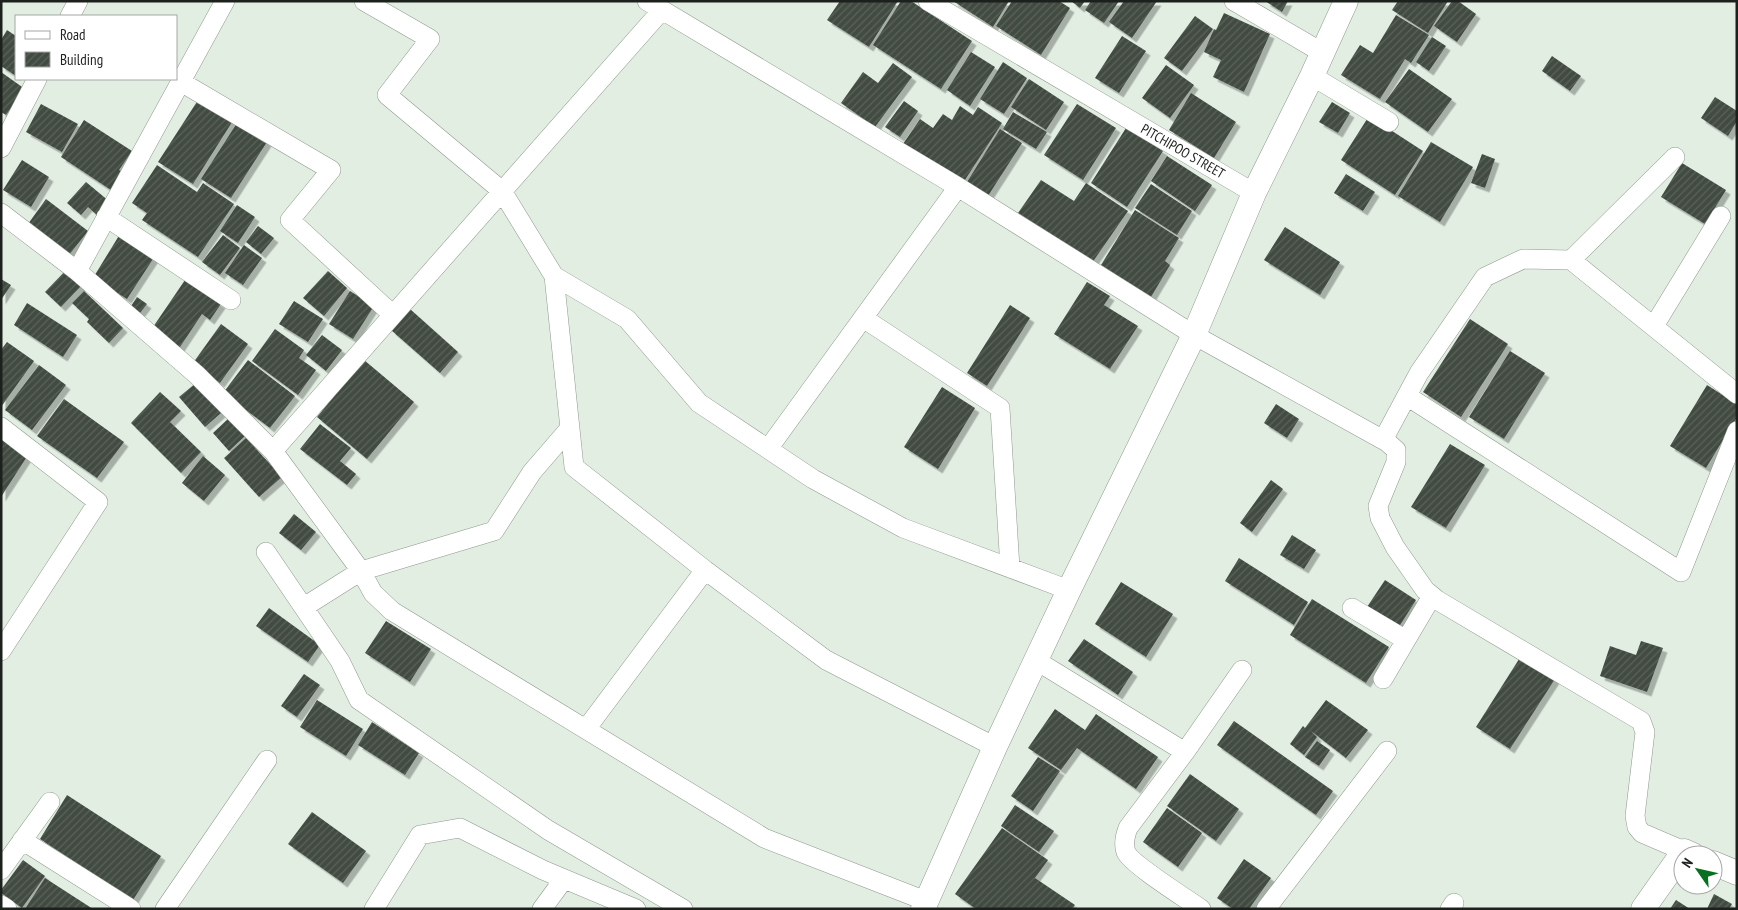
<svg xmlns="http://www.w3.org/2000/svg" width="1738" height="910" font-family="'PT Sans Narrow',sans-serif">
<defs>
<pattern id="building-hatch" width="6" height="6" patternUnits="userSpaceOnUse" patternTransform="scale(1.25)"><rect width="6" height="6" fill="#424b42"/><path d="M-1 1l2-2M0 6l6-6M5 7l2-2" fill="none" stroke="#5a625a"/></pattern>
<filter id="shadow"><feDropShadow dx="4.5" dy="4.5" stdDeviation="0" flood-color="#0004"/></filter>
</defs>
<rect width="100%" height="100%" fill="#e3eee3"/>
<path fill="url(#building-hatch)" filter="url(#shadow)" d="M840,1H898L869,47L827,20Z
M901,1H911L972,41L941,89L873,45Z
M953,1H1009L993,27Z
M1012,1H1059L1070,8L1041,55L996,26Z
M1071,1H1085L1080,8Z
M1091,1H1119L1104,23L1085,10Z
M1124,1H1157L1132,38L1109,22Z
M1265,1H1288L1282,12Z
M1398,1H1448L1428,33L1392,10Z
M1452,1H1458L1476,14L1457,42L1434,26Z
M1224,13L1270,34L1244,92L1213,77L1221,60L1204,52L1214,29L1216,30Z
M1396,15L1429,35L1411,63L1405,59L1380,99L1341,75L1360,45L1373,53Z
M1195,16L1213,29L1182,71L1164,58Z
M7,30L16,36V76L1,66V40Z
M1122,36L1146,51L1119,93L1095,78Z
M1432,37L1446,46L1429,71L1416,62Z
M971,52L995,67L970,106L947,90Z
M1552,56L1581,76L1570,91L1542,71Z
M1003,62L1027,78L1004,114L980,99Z
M893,63L912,77L875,127L841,103L863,72L878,83Z
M1166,65L1194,85L1170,118L1142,98Z
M1409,69L1452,99L1428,132L1385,102Z
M1,72L25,89L6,115L1,112Z
M1029,79L1064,102L1046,130L1011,107Z
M1191,93L1236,122L1214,158L1169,130Z
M200,97L234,119L193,184L158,162Z
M1715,97L1737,111V121L1728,136L1701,118Z
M904,101L918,111L900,137L885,127Z
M1332,102L1350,113L1338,133L1319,122Z
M41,104L78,124L62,152L26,132Z
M1077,104L1116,128L1083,180L1044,155Z
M960,106L973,115L978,107L1002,123L963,183L903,144L920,119L933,128L943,114L952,120Z
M1013,112L1047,132L1036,149L1003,129Z
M1369,116L1423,151L1395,195L1341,160Z
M84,120L132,151L119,170L123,172L111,190L61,157Z
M237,123L267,142L231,198L201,179Z
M1126,128L1163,151L1127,207L1091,183Z
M1000,129L1022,143L988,196L967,182Z
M1431,142L1473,167L1440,222L1398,196Z
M1482,154L1495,159L1485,188L1471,183Z
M1167,156L1212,185L1195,211L1151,181Z
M22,160L49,177L31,207L3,190Z
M1682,163L1726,190L1705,224L1661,197Z
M157,165L197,192L203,183L234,204L198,257L142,220L147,213L132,203Z
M1346,174L1375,192L1363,211L1334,193Z
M1041,180L1074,201L1086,183L1128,211L1092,263L1018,213Z
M86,182L110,202L98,216L88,207L81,215L67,203Z
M1151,184L1192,211L1177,235L1135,208Z
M46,199L88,231L69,255L28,224Z
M237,205L255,217L238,243L220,231Z
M1135,210L1179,238L1165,261L1170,265L1151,297L1101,265Z
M258,226L274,238L261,254L246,242Z
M1285,227L1340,262L1320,295L1264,260Z
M120,234L155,256L127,299L93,278Z
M223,235L240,248L220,275L202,262Z
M244,245L262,258L243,285L225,273Z
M68,268L84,283L61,307L45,292Z
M328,271L347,288L324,316L303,298Z
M1,279L11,285L1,300Z
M185,280L221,304L210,320L202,314L178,350L151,330Z
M1087,282L1110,296L1104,305L1138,326L1110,369L1054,334Z
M84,291L123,328L109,343L87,322L89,319L72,303Z
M350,291L374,306L353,339L329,324Z
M137,297L147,304L140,313L131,306Z
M294,301L323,319L308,342L279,324Z
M27,303L77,335L63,357L14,325Z
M1010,305L1030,318L987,386L967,373Z
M410,309L458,352L440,373L391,330Z
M1470,319L1508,344L1461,417L1423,392Z
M221,324L248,344L220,383L193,363Z
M275,329L304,350L299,358L316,370L298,395L252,361Z
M322,335L342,350L326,371L306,355Z
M7,342L34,361L1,407V350Z
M1510,351L1545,373L1504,439L1469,417Z
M248,360L295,396L270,428L223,393Z
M364,360L414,402L367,459L317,417Z
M39,365L66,385L32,430L5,410Z
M196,383L221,413L205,427L179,397Z
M1707,385L1737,404V417L1706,468L1670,446Z
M942,387L975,408L938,469L904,447Z
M160,392L181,411L170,422L201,452L181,473L131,423Z
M64,399L124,442L97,478L37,436Z
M1276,404L1299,419L1287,438L1264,423Z
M230,417L246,435L229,451L213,433Z
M320,424L351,448L340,461L356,474L347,485L300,449Z
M1,438L28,455L1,497Z
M246,438L282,477L259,497L224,458Z
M1450,444L1485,465L1446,528L1411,507Z
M203,456L225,475L204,501L182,483Z
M1271,480L1283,489L1252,532L1240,523Z
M294,514L316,532L301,550L279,533Z
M1292,535L1316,550L1304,569L1280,555Z
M1239,558L1308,602L1294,625L1225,581Z
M1385,580L1416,600L1397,630L1365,610Z
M1121,582L1173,614L1146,657L1095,624Z
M1312,599L1389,647L1366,683L1290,635Z
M269,608L320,645L308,662L256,626Z
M386,621L431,649L410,682L365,653Z
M1084,639L1133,672L1118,695L1068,661Z
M1641,641L1663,648L1647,692L1600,676L1610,646L1636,655Z
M1521,656L1555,679L1510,749L1476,727Z
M304,674L320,685L297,717L281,706Z
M317,700L363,729L346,756L300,727Z
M1326,700L1368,730L1346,758L1311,731L1317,737L1304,755L1290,744L1303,726L1305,728Z
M1055,709L1085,730L1096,714L1158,757L1136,789L1077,748L1061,770L1028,748Z
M1234,721L1333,791L1316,815L1217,745Z
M372,722L419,753L405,775L358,745Z
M1317,741L1330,750L1319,766L1305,757Z
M1038,757L1060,771L1033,811L1011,796Z
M1190,774L1239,809L1216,841L1167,806Z
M67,795L161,856L133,900L40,839Z
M1015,805L1054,831L1039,852L1001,826Z
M1167,808L1202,833L1178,867L1143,842Z
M312,812L366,851L343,883L288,844Z
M1002,828L1048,860L1035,878L1075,905L1072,909H976L955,894Z
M1244,859L1271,878L1249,909H1233L1217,898Z
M23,860L45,876L22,908L1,893V890Z
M45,878L93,909H25Z
M1714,894L1732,904L1729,909H1707Z
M1676,900L1690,909H1670Z"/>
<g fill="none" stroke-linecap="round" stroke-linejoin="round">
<g stroke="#8f998f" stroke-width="20">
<path id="minor" d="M364,1L430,39L387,95L502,191L554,276L574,467L705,570L826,660L995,747
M647,1L958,187L1194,335L1387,442L1396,450V462L1378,506L1380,518L1395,547L1425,590L1437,600L1641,721L1645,732L1635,816L1637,827L1642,833L1684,851
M928,1L1254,193
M1234,1L1323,53
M70,16L78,1
M1312,76L1389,122
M181,82L331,170L290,220L393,315
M1,148L37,79
M1,213L77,271L197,375L273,451L361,571L373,593L392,611L764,838L926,901
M106,217L231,300
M1571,260L1675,157
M77,271L225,1
M554,276L627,319L699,403L813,479L903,528L1069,590
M863,318L1000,408L1010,568
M1654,326L1721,216
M1407,396L1681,572L1737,431
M1,427L98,502L1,651
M1383,440L1419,373L1485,277L1523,259L1571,260L1737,394
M768,449L958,187
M273,451L662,10
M266,552L340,661L359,700L548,830L683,909
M304,607L361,571L494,531L532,472L570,428
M1352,608L1406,640
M1037,661L1185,752
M1383,679L1432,596
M586,729L705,570
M22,840L131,909
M1,870L50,802
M1,905L7,909
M165,909L267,760
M374,909L420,835L460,828L543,870L636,909
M542,909L564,879
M1201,909C1187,899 1131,864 1126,852C1123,844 1125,836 1128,828L1185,752L1242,670
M1266,909L1387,751
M1450,909L1454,903"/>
</g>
<g stroke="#8f998f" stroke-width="25">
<path id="tertiary" d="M1713,863L1737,873
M923,909L995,747L1069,590L1194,335L1254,193L1312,76L1346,1
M1643,909L1684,851L1693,855"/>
</g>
<use href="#minor" stroke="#fff" stroke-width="19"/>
<use href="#tertiary" stroke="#fff" stroke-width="24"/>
</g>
<g text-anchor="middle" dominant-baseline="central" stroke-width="5" stroke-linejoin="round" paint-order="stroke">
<g font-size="14" fill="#1d211d" stroke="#fff">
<text transform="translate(1183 151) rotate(30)">PITCHIPOO STREET</text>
</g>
</g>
<rect width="1738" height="910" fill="none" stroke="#1d211d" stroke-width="5"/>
<rect x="15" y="15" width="162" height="65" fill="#ffffff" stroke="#a5a6a5"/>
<rect x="25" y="31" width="25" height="8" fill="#ffffff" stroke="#a5a6a5"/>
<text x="60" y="40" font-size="15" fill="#1d211d">Road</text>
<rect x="25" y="52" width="25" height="15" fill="url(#building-hatch)" stroke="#a5a6a5"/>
<text x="60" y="65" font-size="15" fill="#1d211d">Building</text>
<g transform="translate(1698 870) rotate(304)"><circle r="24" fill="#ffffff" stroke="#a5a6a5"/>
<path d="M0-4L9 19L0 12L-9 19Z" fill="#087121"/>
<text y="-8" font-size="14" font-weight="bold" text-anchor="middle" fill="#1d211d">N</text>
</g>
</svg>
